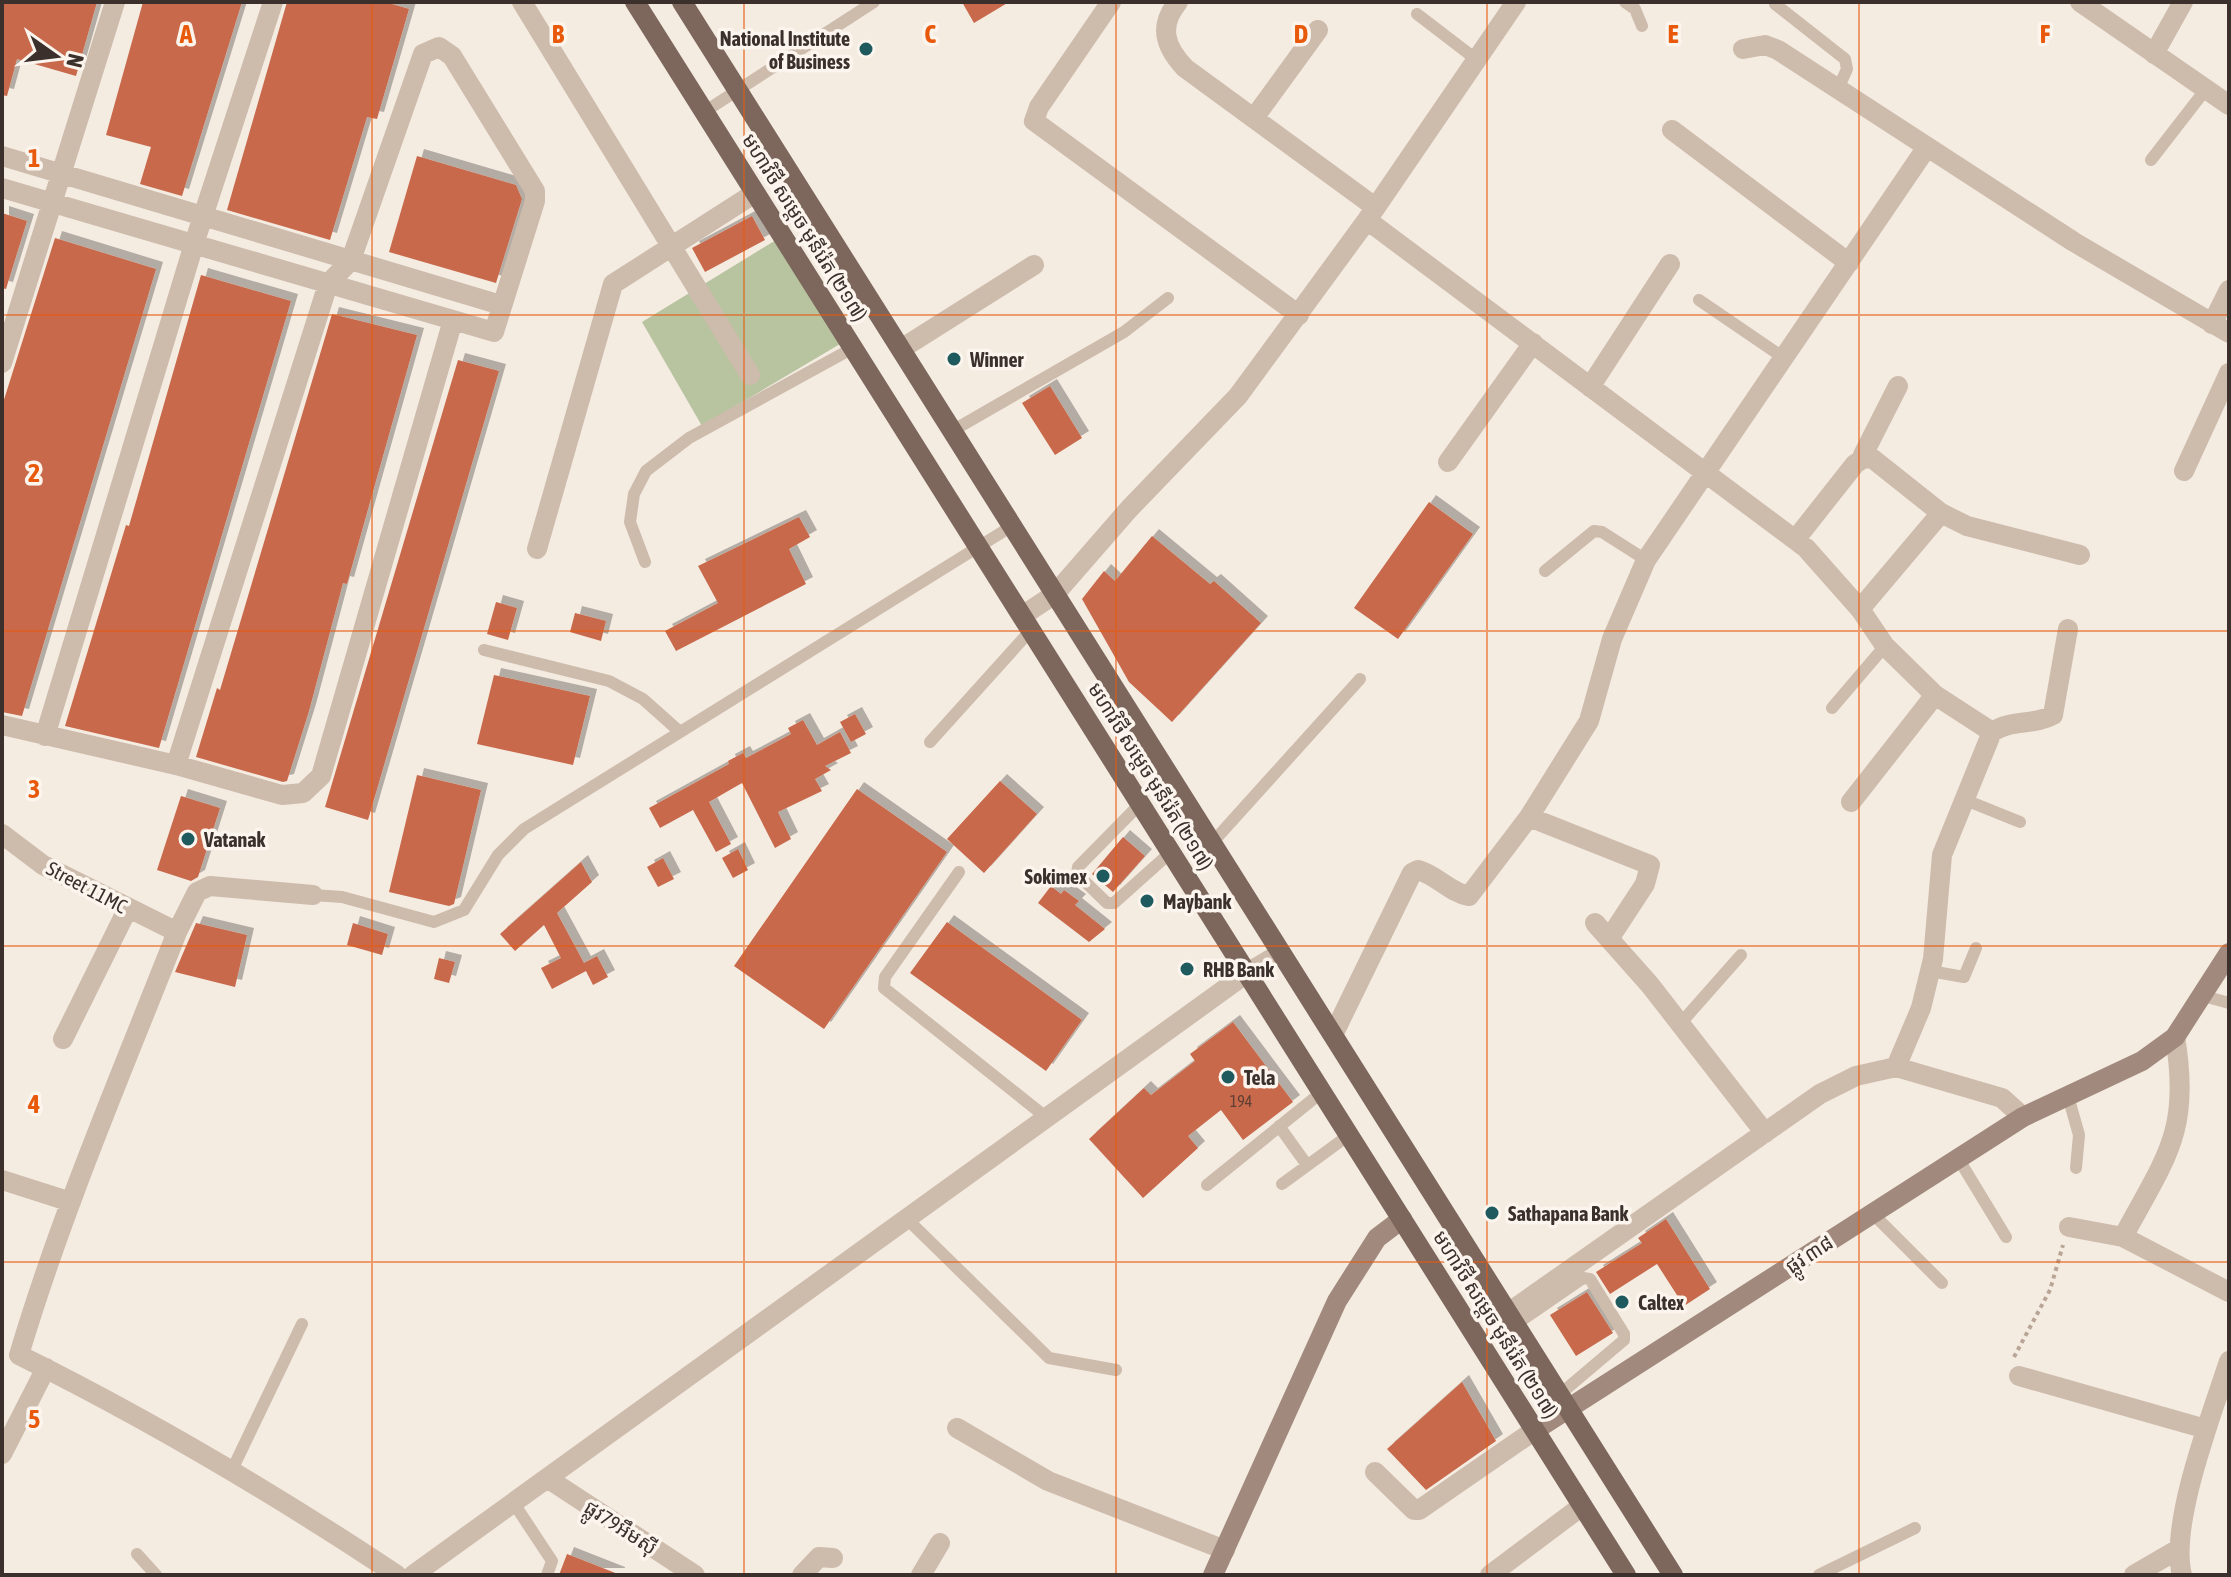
<svg xmlns="http://www.w3.org/2000/svg" width="2231" height="1577" font-family="'Asap Condensed','Noto Sans Khmer',sans-serif">
<defs>
<filter id="shadow"><feDropShadow dx="7" dy="-7" stdDeviation="0" flood-color="#0004"/></filter>
</defs>
<rect width="100%" height="100%" fill="#f4ebe1"/>
<path fill="#b8c4a0" d="M776,240L840,344L702,426L642,322Z"/>
<path fill="#c8694b" filter="url(#shadow)" d="M2,2H97L76,76L17,59L7,96L2,95Z
M143,2H242L182,196L140,184L151,147L106,135Z
M287,2H385L409,9L377,119L367,117L330,240L227,210Z
M962,2H1009L974,23Z
M417,156L516,185L522,199L496,283L389,252Z
M2,213L27,221L6,289L2,288Z
M752,216L765,240L705,272L692,248Z
M55,238L156,269L22,716L2,712V406Z
M201,275L291,301L159,748L65,726L126,525L129,526Z
M332,314L417,335L347,584L343,583L309,711L287,781L283,782L196,757L217,688L220,690Z
M458,360L499,371L368,820L325,807Z
M1050,386L1082,438L1055,455L1022,403Z
M1429,502L1473,534L1398,639L1354,608Z
M799,517L810,537L789,549L806,584L676,651L665,631L718,603L698,566Z
M1152,536L1210,584L1214,581L1261,623L1172,722L1129,682L1082,599L1104,571L1115,581Z
M496,602L517,608L508,640L487,634Z
M575,613L606,621L601,641L570,632Z
M494,675L590,696L573,765L477,744Z
M855,714L866,734L851,742L840,722Z
M803,720L817,745L840,732L851,753L825,766L831,770L815,779L822,791L778,812L791,839L775,848L742,783L709,802L731,844L716,852L693,810L660,828L649,808L729,764L728,761L743,753L746,758L791,734L788,728Z
M417,775L481,790L454,904L449,906L389,892Z
M1000,781L1037,814L984,873L947,839Z
M857,789L947,852L824,1029L734,966Z
M181,796L220,808L198,877L191,881L157,870Z
M1123,837L1145,856L1113,892L1092,874Z
M738,849L748,870L733,878L722,858Z
M663,858L674,879L658,887L647,867Z
M581,862L592,882L557,913L584,963L597,956L608,977L593,985L586,971L552,989L541,968L561,958L544,925L515,951L500,934Z
M1051,886L1061,894L1064,890L1079,901L1075,905L1105,929L1089,942L1038,903Z
M947,922L1082,1020L1046,1071L910,973Z
M196,923L247,935L235,987L175,972Z
M353,923L388,934L382,955L347,945Z
M439,958L455,962L449,983L434,979Z
M1233,1022L1293,1102L1243,1140L1221,1110L1188,1136L1198,1148L1143,1198L1089,1139L1144,1088L1151,1095L1195,1061L1190,1054Z
M1666,1219L1710,1289L1684,1306L1657,1264L1610,1294L1596,1272L1642,1243L1638,1238Z
M1587,1292L1613,1333L1576,1356L1550,1315Z
M1462,1382L1496,1441L1426,1490L1387,1449Z
M567,1554L618,1574V1575H559Z"/>
<g fill="none" stroke-linecap="round" stroke-linejoin="round">
<path stroke="#b9a596" stroke-width="4" stroke-dasharray="4 4" stroke-linecap="butt" d="M2014,1357L2050,1290L2063,1245"/>
<path stroke="#cdbbac" stroke-width="12" d="M1625,2L1635,9L1642,26
M1775,4L1845,59L1847,69L1838,89
M1417,14L1477,60
M704,112L874,2
M2151,160L2206,89
M1699,300L1784,358
M952,431L1124,332L1168,298
M645,562L630,522L634,494L646,471L689,438L853,348
M1545,571L1594,531L1602,532L1646,560
M484,650L609,681L643,699L680,732
M1832,708L1885,646
M930,742L1031,630
M1963,799L2020,822
M1140,804L1078,867L1077,874L1107,903H1114L1171,852
M1212,843L1360,679
M959,872L885,977L884,988L1047,1118
M313,895L342,897L434,922L464,910L498,855L524,829L1012,526
M1930,971L1964,977L1976,948
M2204,996L2229,1003
M1680,1024L1741,955
M2068,1096L2079,1135L2076,1168
M1279,1126L1307,1165
M1958,1158L2006,1237
M1282,1184L1349,1135
M1207,1185L1322,1092
M1872,1213L1942,1283
M907,1219L1049,1358L1116,1370
M1515,1325L1583,1278L1590,1279L1624,1334V1340L1559,1395
M232,1470L302,1324
M513,1502L552,1561L547,1575
M137,1554L156,1575
M1819,1575L1915,1528"/>
<path stroke="#cdbbac" stroke-width="20" d="M522,2L750,375
M1111,2L1039,107L1034,121L1299,315
M1178,2C1158,26 1165,47 1185,68L1375,207
M2080,2L2229,105
M1743,49L1765,45L1778,50L2074,242L2229,333
M2154,54L2183,2
M1254,118L1318,30
M1672,130L1849,263
M2,156L501,305
M2,188L494,332L535,201V191L452,56L439,47L423,54L351,260L328,284L176,765
M1367,220L1806,548L1860,609L1885,646L1935,695L1992,732
M2212,324L2229,290
M901,349L1034,265
M2,363L115,2
M1590,387L1670,264
M1864,458L1873,459L1941,513L1967,526L2080,555
M1448,462L1533,343
M2184,471L2229,373
M1795,540L1855,464L1864,458L1863,455L1898,386
M537,549L613,284L755,193
M1860,609L1941,513
M1022,616L1055,594L1129,509L1238,396L1367,220L1516,2
M2,725L176,765L282,795L303,793L321,776L453,320
M45,736L194,244L273,2
M1851,802L1935,695
M1529,817L1650,865L1645,884L1609,939
M2,834L43,865L177,932
M313,895L210,886L197,892L177,932C122,1072 62,1211 19,1355C150,1420 275,1494 397,1575
M1595,923L1650,985L1765,1133
M1333,1035L1412,873L1418,870C1437,875 1450,893 1469,896L1529,817L1589,721L1612,639L1646,560L1927,147
M63,1039L128,908
M1896,1067L2002,1098L2023,1117
M2,1180L71,1202
M2069,1227L2123,1237L2229,1292
M2123,1237C2166,1157 2191,1131 2175,1037
M1508,1313L1820,1094L1856,1076L1896,1067L1921,1008L1933,959L1942,855L1992,732C2011,719 2033,726 2053,715L2068,629
M2019,1376L2206,1429
M957,1428L1048,1481L1225,1550
M2,1454L46,1368
M1375,1472L1414,1510H1419L1535,1430
M547,1478L695,1575
M413,1575L1247,973L1281,953
M802,1575L819,1557L833,1558
M921,1575L940,1543
M1490,1575L1582,1506
M2134,1575L2177,1550
M2182,1575C2169,1524 2212,1414 2229,1361"/>
<path stroke="#a18a7d" stroke-width="20" d="M1535,1430L2023,1117L2142,1061L2175,1037L2229,953
M1213,1575L1337,1301L1377,1238L1402,1219"/>
<path stroke="#7d675c" stroke-width="20" d="M635,2L1626,1575
M682,2L1673,1575"/>
</g>
<path fill="none" stroke="#e8590c" stroke-width="2" stroke-opacity="0.55" d="M372,2V1575M744,2V1575M1116,2V1575M1487,2V1575M1859,2V1575M2,315H2229M2,631H2229M2,946H2229M2,1262H2229"/>
<g fill="#1f5a5e" stroke="#fbf5ee" stroke-width="3">
<circle cx="866" cy="49" r="8"/>
<circle cx="954" cy="359" r="8"/>
<circle cx="188" cy="839" r="8"/>
<circle cx="1103" cy="876" r="8"/>
<circle cx="1147" cy="901" r="8"/>
<circle cx="1187" cy="969" r="8"/>
<circle cx="1228" cy="1077" r="8"/>
<circle cx="1492" cy="1213" r="8"/>
<circle cx="1622" cy="1302" r="8"/>
</g>
<g text-anchor="middle" dominant-baseline="central" stroke-width="7" stroke-linejoin="round" paint-order="stroke">
<g font-size="16" fill="#5e3e33">
<text x="1241" y="1101">194</text>
</g>
<g font-size="20" font-weight="bold" fill="#3b302b" stroke="#fbf5ee" text-anchor="start">
<text x="850" y="38" text-anchor="end">National Institute<tspan x="850" dy="23">of Business</tspan></text>
<text x="970" y="359">Winner</text>
<text x="204" y="839">Vatanak</text>
<text x="1087" y="876" text-anchor="end">Sokimex</text>
<text x="1163" y="901">Maybank</text>
<text x="1203" y="969">RHB Bank</text>
<text x="1244" y="1077">Tela</text>
<text x="1508" y="1213">Sathapana Bank</text>
<text x="1638" y="1302">Caltex</text>
</g>
<g font-size="20" fill="#3b302b" stroke="#fbf5ee">
<text transform="translate(805 227) rotate(58)">មហាវិថី សម្តេច មុនីរ៉េត (២១៧)</text>
<text transform="translate(1151 776) rotate(58)">មហាវិថី សម្តេច មុនីរ៉េត (២១៧)</text>
<text transform="translate(87 887) rotate(28)">Street 11MC</text>
<text transform="translate(1809 1254) rotate(-33)">ផ្លូវ ៣៨</text>
<text transform="translate(1496 1324) rotate(58)">មហាវិថី សម្តេច មុនីរ៉េត (២១៧)</text>
<text transform="translate(621 1527) rotate(33)">ផ្លូវ79អឹមស៊ី</text>
</g>
</g>
<g font-size="26" text-anchor="middle" font-weight="bold" fill="#e8590c" stroke="#fbf5ee" stroke-width="7" stroke-linejoin="round" paint-order="stroke">
<text x="186" y="43">A</text>
<text x="558" y="43">B</text>
<text x="930" y="43">C</text>
<text x="1301" y="43">D</text>
<text x="1673" y="43">E</text>
<text x="2045" y="43">F</text>
<text x="34" y="167">1</text>
<text x="34" y="482">2</text>
<text x="34" y="798">3</text>
<text x="34" y="1113">4</text>
<text x="34" y="1428">5</text>
</g>
<rect width="2231" height="1577" fill="none" stroke="#3b302b" stroke-width="8"/>
<g transform="translate(56 56) rotate(104)" stroke="#fbf5ee" stroke-width="6" paint-order="stroke">
<path d="M0-6L14 30L0 20L-14 30Z" fill="#3b302b"/>
<text y="-12" font-size="22" font-weight="bold" text-anchor="middle" fill="#3b302b">N</text>
</g>
</svg>
